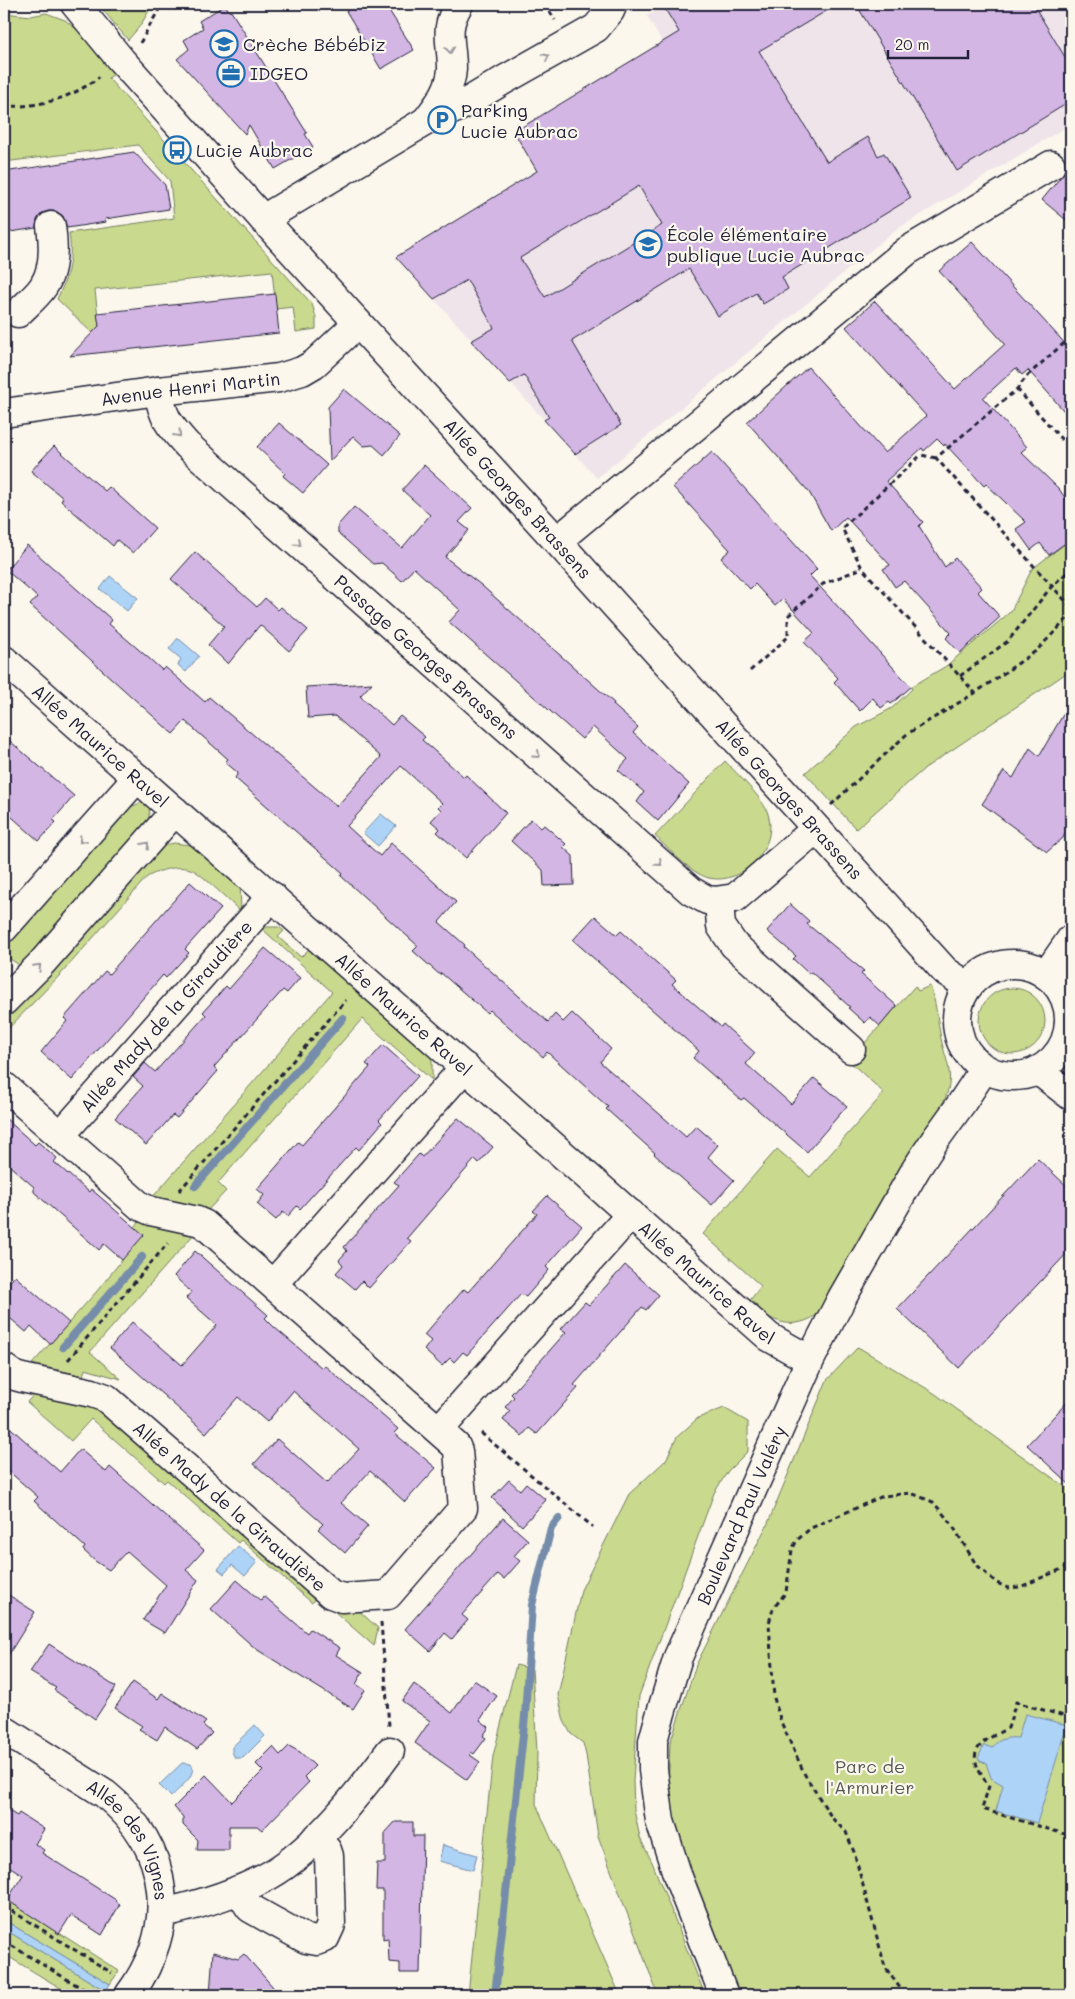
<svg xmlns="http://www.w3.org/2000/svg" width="1075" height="1999" font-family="Mali,sans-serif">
<rect width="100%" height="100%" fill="#fbf7ec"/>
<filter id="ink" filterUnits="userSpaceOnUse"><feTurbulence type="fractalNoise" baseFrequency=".02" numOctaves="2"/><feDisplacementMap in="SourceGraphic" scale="10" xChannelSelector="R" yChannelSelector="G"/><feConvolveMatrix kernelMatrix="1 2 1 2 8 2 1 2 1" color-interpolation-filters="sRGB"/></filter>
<g filter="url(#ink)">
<path fill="#efe4ea" d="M667,4H1070L1071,124L894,231L597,478L396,257L537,171L514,132L662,42L647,16Z"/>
<path fill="#c9d98d" stroke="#767e64" d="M98,4H153L140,26L128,40Z
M4,13L31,16L46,13L65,20L80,32L118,72L108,78L312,304L316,317V329L296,332L293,307L276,309L272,271L95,290L99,326L92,333L57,299C68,277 73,257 69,233L174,218L170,181L138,145L4,162Z
M1071,539V670L925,768L856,829L805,773L856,727L892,708L912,689L911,687L946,666L1002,619L1011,611L1032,569Z
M725,761C737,774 764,799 768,814C779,847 742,886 709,878C690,873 669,849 655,836Z
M144,802L150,805L148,826L27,964L19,965L6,956L5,939L124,809Z
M174,843L198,846L240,880L241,912C231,903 203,875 193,870C178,864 160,870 147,877L61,974L4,1033V1013L158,847Z
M260,927H279L284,931L278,937L301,957L313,945L432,1051V1080L362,1019L218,1183L226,1191L208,1210L151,1199L332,992Z
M915,986L918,991L930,986C936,1002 937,1017 940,1033C944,1059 956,1072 945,1099L821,1312C793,1333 772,1322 748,1303L761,1286L703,1234L777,1149L810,1177L884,1093L849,1061Z
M979 1021a33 33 0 1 1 66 0a33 33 0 1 1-66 0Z
M140,1221L195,1233L90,1352L121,1379L85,1369L83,1376L32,1364L97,1291L122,1260L135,1227Z
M858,1347L934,1393L1071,1491V1995H735L671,1818L668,1791L670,1743L696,1665L768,1523L827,1380Z
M37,1391L98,1404L317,1597L312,1603L241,1540L238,1543L167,1480L164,1483L91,1419L71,1441L27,1402Z
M724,1408L748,1422V1451L728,1471L714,1493L639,1696L633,1781L634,1810L640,1838L652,1862L705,1995H658L598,1836L586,1755L583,1743L571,1734L564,1721L558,1695L581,1590L629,1494L666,1460L677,1437L698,1418Z
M358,1610L378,1628L374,1646L335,1612Z
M516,1665L532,1669L537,1751L536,1804L620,1995H468L493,1756Z
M4,1898L119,1971L110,1984L4,1920Z
M4,1929L106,1991L104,1995H72L4,1954Z"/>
<path fill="#add3f6" stroke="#758cab" d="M110,576L138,598L127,611L100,589Z
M178,638L199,656L186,672L178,665L181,659L169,649Z
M381,814L396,826L378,846L363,833Z
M238,1546L257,1562L245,1576L232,1565L224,1574L218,1569Z
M1025,1714L1067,1725L1037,1823L996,1811L1003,1785L991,1778L986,1763L980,1761L978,1758L984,1745L992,1748C998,1739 1007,1737 1018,1738Z
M255,1725L265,1736L243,1758H235L232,1752V1747Z
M182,1763L191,1764C198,1775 179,1788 171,1797L159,1785Z
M443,1845L477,1855L473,1870L439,1861Z
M4,1920L110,1984L106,1991L4,1929Z"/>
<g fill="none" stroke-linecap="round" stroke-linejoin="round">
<path stroke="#758cab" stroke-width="8" d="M195,1186L343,1018
M63,1347L142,1257
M495,1995L525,1716L532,1605L551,1528L559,1518"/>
</g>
<path fill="#d3b6e4" stroke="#22223b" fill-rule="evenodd" d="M359,4H385L414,50L381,69L346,11Z
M662,4H838L759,51L827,162L868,137L878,156L884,153L911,198L782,277L788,289L763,304L756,293L718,316L689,269L572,341L621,425L575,454L544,420L549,417L524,375L510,383L471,341L494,328L467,280L434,299L396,257L537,171L514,132L679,32ZM639,186L662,225L545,297L520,258Z
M856,4H1033L1071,67V101L957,171Z
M225,5L230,12L231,11L307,133L305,134L313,147L275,169L249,125L245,134L177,59L189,49L184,40L203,28L199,21Z
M134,152L165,185L169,209L105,219L106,222L67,228L63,216L56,211H48L42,213L37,220L36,228L4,233V172Z
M1071,164V224L1042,200Z
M972,242L1071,350V419L1028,370L1022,375L1016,368L983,398L1027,447L1021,452L1059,489L1071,506V539L1049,555L1040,543L1031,550L1016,529L1026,522L986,484L984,486L945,444L944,446L937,439L924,451L922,448L886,481L923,522L919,526L945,567L955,558L982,588L978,592L1000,617L960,653L946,638L951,633L904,581L895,587L883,569L890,565L846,517L831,531L809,492L747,422L808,367L885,453L926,416L846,327L875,301L955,389L1005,344L939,271Z
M275,294L279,333L70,356L99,326L97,313Z
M344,389L400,436L384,455L373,445L364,446L353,436L330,461L328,407Z
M279,423L327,465L303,493L283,476L285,473L257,447Z
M54,446L105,491L109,487L155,528L133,553L117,540L113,546L61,501L63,498L31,471Z
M712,452L817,569L810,576L911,687L891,704L889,702L881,708L873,698L860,711L834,682L838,678L804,642L814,633L783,599L775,606L755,584L750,589L721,558L730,550L673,487Z
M424,465L472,508L459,522L469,530L445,557L481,585L614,703L613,705L638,727L633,733L689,784L658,821L637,802L644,792L618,770L628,759L593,727L582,739L525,689L449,622L460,610L414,568L402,581L382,563L373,564L338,533V525L354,507L402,548L430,515L402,490Z
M27,545L112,620L109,624L152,661L162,670L165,667L205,702L209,697L337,806L381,757L335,716L308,718L306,687L372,683L360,696L392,725L400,716L425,737L422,740L464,777L466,775L506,813L466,858L437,832L440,829L431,821L441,810L438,807L442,803L401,766L347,826L380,856L391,843L456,902L439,922L465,945L464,947L548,1022L555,1014L563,1022L572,1013L611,1049L600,1062L686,1137L696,1126L718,1145L708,1157L734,1180L712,1205L654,1154L655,1153L606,1109L608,1107L547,1052L543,1057L490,1010L487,1013L441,973L440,975L413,951L418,946L341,876L343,873L235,778L238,773L225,762L228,759L185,721L173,734L30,605L37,597L6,570Z
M195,552L257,607L265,598L278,610L281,607L308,630L289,651L260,625L228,664L208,645L224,626L171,579Z
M1071,701V819L1063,838L1047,852L982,804L1004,771L1013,778L1030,748L1039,756Z
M4,736L74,796L53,820L56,822L39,841L4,810Z
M531,819L541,828L544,825L566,844L563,847L573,856L574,885L544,886L543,870L511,841Z
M190,882L221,909L185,949L189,953L166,978L163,975L72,1080L41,1052L67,1021L64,1018L105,971L109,974Z
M790,904L809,921L807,924L864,971L861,974L897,1006L880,1026L870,1017L865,1023L848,1008L850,1007L811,972L809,974L793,959L796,956L767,931Z
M595,916L617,935L621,931L676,980L672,984L721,1027L723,1024L755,1053L746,1064L791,1104L814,1078L847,1106L807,1152L744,1098L741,1100L693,1058L699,1051L573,940Z
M265,948L300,978L287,993L283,990L214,1067L218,1071L177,1118L173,1115L146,1145L115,1118L143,1086L133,1077L145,1063L155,1072L206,1015L203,1012L226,986L229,989Z
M383,1045L418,1076L379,1120L382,1123L359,1150L356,1147L300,1209L297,1206L288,1216L283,1212L276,1220L257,1204L264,1195L257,1189L298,1142L302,1145L370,1067L366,1064Z
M4,1117L35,1145L38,1142L57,1158L54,1162L89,1192L91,1189L144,1235L122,1260L104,1244L99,1250L34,1192V1187L4,1161Z
M458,1118L493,1147L479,1163L475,1159L407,1238L411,1241L369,1288L362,1281L355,1289L336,1273L343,1265L339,1260L347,1251L344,1247L399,1185L394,1182L419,1154L422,1157Z
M1038,1159L1071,1190V1249L959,1368L897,1309Z
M547,1196L582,1226L546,1267L549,1270L526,1297L521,1294L467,1355L463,1352L454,1362L450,1358L442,1366L424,1350L431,1341L424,1335L464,1289L468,1292L537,1214L533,1211Z
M195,1251L268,1315L265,1318L274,1327L322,1368L324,1365L398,1429L394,1433L436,1468L405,1502L370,1471L341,1503L368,1526L345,1553L318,1529L323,1524L254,1464L277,1439L327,1483L359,1449L293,1391L267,1422L238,1397L206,1433L110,1348L132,1322L182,1365L217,1325L186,1298L191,1292L174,1276Z
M625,1265L659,1295L646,1310L642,1307L601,1354L574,1385L578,1388L537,1434L529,1428L522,1436L503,1420L510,1411L505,1407L514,1397L511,1394L566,1332L561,1329L585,1302L589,1305Z
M15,1276L69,1323L50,1344L31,1326L26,1332L4,1313V1288Z
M1071,1398V1486L1027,1445Z
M4,1422L60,1472L80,1449L106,1472L110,1467L204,1550L186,1570L198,1580L165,1633L143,1620L166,1585L127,1551L109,1570L95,1561L83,1550L85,1547L34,1501L38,1497L4,1467Z
M509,1480L520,1490L526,1483L546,1500L522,1526L492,1498Z
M503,1518L528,1540L514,1556L520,1561L504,1579L498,1574L462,1615L468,1620L452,1639L445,1633L430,1651L405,1629Z
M237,1580L261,1601L264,1596L307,1633L310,1629L340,1648L336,1655L363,1672L356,1684L365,1690L353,1709L256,1649L211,1609Z
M4,1592L35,1612L4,1662Z
M49,1644L116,1687L95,1719L54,1690L56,1688L30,1672Z
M474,1680L497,1696L480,1720L489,1727L483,1736L486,1738L474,1754L471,1752L470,1755L480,1762L467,1780L415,1743L430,1721L402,1701L414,1684L452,1713Z
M133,1682L158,1699L162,1693L179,1704L206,1722L203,1725L212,1733L197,1749L165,1727L157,1740L139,1729L142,1726L115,1708Z
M289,1746L300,1752L315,1766L304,1777L309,1782L262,1830L257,1826H229V1850H197L198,1840L183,1825V1817L174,1807L206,1775L232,1802L263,1771L256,1764L273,1747L280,1755Z
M4,1808L17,1816L19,1813L44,1829L35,1844L44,1850L42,1853L116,1900L115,1901L120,1904L102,1935L71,1915L59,1934L7,1900L23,1875L4,1863Z
M395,1822H413V1836H423L420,1973H400V1963L389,1962L388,1938L383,1939V1890H376L377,1863H385V1833Z
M213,1952L238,1959L244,1954L280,1995H210Z"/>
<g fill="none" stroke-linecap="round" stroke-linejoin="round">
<g stroke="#22223b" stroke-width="31">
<g id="minor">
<path id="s1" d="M75,4L121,60L263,219L557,541L945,971L968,986"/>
<path d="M459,4C443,30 452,41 452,69C451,89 438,105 426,121L459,107L504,80L596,28L610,11L613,4"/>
<path d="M263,219L426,121"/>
<path d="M18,313C26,305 37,296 43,287C55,269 54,246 51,226"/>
<path id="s2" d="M158,391C163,418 169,425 187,445L691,891L707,900L715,901L735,898L816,829"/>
<path id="s3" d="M4,413L158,391L279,378L302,371L314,364L358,323"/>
<path d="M557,541L907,251L1051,165"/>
<path id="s4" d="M4,660L769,1337L810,1360"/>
<path d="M719,901L721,926L734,945L851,1049"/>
<path d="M4,928L137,778"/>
<circle cx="1013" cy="1020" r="56"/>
<path d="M1046,975L1071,939"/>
<path d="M4,1001L40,965L175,811"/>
<path d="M1036,1072L1044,1075L1071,1096"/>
<path d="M4,1086L140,1206L151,1211L197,1221L204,1224L456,1446L458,1451L463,1508L388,1595L342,1598L331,1594L106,1398L92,1393L22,1378L15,1376L4,1368"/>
<path id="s5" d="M60,1136L272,896"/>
<path d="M273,1284L465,1067"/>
<path d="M439,1430L631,1214"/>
<path id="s6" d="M4,1730L105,1794C172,1848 179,1927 129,1995"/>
<path d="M238,1890L250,1908L266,1917L306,1939L317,1941L325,1938L331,1925L329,1856L327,1850L315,1839"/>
<path d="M162,1913C199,1905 236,1894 270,1875C315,1849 359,1793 390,1751"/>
<path id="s7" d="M724,1995L678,1877L660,1821L653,1770V1741L657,1726L678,1657L810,1360L842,1298L916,1169L935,1140L961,1104L984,1069"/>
</g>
</g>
<path stroke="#22223b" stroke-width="3" stroke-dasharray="5 4" stroke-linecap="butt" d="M545,4L555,20
M140,43L162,4
M4,106C37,108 73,98 99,77
M1065,306L1071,299
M1071,337L1028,375L1017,389L936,458L1071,607
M1017,389L1071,450
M936,458L921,455L842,528L862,568L975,693
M750,671L788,637V616L823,584L862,568
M960,676L1008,641L1052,586L1071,569
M831,805L907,734L975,693L1036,651L1071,615
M179,1191L346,1000
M68,1360L168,1243
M481,1433L593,1527
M381,1622L389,1726
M1071,1718L1016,1702L1008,1728C975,1745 964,1752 989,1786L982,1809L1071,1836
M4,1906L112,1973
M4,1941L93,1995
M905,1995L885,1967L854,1852L846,1832L832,1818L805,1775L781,1722L774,1698L769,1623L773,1609L786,1592L792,1550L797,1540L811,1528L883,1496L911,1493L933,1502L951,1523L977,1566L997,1583L1008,1588L1020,1587L1071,1565"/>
<use href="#minor" stroke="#fbf7ec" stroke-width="28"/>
</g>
<defs><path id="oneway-chevron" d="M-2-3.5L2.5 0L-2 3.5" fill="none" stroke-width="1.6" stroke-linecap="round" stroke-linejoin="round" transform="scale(1.25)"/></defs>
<g stroke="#99979c">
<use href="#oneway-chevron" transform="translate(450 50) rotate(84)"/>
<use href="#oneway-chevron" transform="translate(546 57) rotate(-28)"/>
<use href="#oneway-chevron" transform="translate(178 434) rotate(48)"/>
<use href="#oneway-chevron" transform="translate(298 543) rotate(42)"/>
<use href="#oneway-chevron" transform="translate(537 755) rotate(42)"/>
<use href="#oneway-chevron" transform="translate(82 840) rotate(132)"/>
<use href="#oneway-chevron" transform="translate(146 845) rotate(-49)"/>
<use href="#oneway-chevron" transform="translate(659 863) rotate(42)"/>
<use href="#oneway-chevron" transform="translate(38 967) rotate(-46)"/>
</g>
</g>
<defs>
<g id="school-ring" transform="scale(1.4375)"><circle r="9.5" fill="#fbf7ec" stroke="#1f6fb2" stroke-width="1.5"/><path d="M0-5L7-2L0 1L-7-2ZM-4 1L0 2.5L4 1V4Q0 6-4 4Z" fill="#1f6fb2"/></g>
<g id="office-ring" transform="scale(1.4375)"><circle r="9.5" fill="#fbf7ec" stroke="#1f6fb2" stroke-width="1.5"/><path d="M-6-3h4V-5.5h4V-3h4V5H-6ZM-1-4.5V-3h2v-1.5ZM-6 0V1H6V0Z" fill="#1f6fb2"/></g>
<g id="parking-ring" transform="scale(1.4375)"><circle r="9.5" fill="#fbf7ec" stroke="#1f6fb2" stroke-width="1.5"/><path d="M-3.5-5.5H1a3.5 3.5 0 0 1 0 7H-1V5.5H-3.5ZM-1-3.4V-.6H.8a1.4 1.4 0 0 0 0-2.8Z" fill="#1f6fb2"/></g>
<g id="bus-ring" transform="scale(1.4375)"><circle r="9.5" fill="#fbf7ec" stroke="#1f6fb2" stroke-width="1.5"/><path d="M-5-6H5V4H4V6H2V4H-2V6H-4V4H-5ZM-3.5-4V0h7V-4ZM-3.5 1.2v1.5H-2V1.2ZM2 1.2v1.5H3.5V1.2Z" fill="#1f6fb2"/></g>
</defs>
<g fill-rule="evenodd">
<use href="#school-ring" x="224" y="44"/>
<use href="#office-ring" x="231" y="73"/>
<use href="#parking-ring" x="442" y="120"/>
<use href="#bus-ring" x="177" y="150"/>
<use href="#school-ring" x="648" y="244"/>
</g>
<g text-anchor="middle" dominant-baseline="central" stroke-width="4.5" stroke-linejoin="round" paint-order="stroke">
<g font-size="18" fill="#22223b" stroke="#fbf7ec" text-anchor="start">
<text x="243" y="44">Crèche Bébébiz</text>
<text x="250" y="73">IDGEO</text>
<text x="461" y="110">Parking<tspan x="461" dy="21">Lucie Aubrac</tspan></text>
<text x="196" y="150">Lucie Aubrac</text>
<text x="667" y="234">École élémentaire<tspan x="667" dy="21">publique Lucie Aubrac</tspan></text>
</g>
<g font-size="18" fill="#22223b" stroke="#fbf7ec">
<text stroke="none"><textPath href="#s3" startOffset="188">Avenue Henri Martin</textPath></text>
<text stroke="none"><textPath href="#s1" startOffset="664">Allée Georges Brassens</textPath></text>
<text stroke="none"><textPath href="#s2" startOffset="382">Passage Georges Brassens</textPath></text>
<text stroke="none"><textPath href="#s4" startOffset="129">Allée Maurice Ravel</textPath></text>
<text stroke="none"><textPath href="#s1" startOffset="1069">Allée Georges Brassens</textPath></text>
<text stroke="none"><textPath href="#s4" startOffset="534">Allée Maurice Ravel</textPath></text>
<text stroke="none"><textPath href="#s5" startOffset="160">Allée Mady de la Giraudière</textPath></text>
<text stroke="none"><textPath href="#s4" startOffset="939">Allée Maurice Ravel</textPath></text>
<text transform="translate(230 1506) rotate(41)">Allée Mady de la Giraudière</text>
<text stroke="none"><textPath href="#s7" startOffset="509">Boulevard Paul Valéry</textPath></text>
<text stroke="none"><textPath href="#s6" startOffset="172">Allée des Vignes</textPath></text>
</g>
<g font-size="18" fill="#545954" stroke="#fbf7ec">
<text x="870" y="1766">Parc de<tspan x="870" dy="21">l'Armurier</tspan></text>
</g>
</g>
<rect width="1075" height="1999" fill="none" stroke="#fbf7ec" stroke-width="20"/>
<rect x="10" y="10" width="1055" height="1979" fill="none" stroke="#22223b" stroke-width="2" filter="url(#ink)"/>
<path d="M888 50v8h80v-8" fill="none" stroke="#22223b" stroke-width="2.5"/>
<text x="895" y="50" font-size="15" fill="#22223b" stroke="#fbf7ec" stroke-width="4" paint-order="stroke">20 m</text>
</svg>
